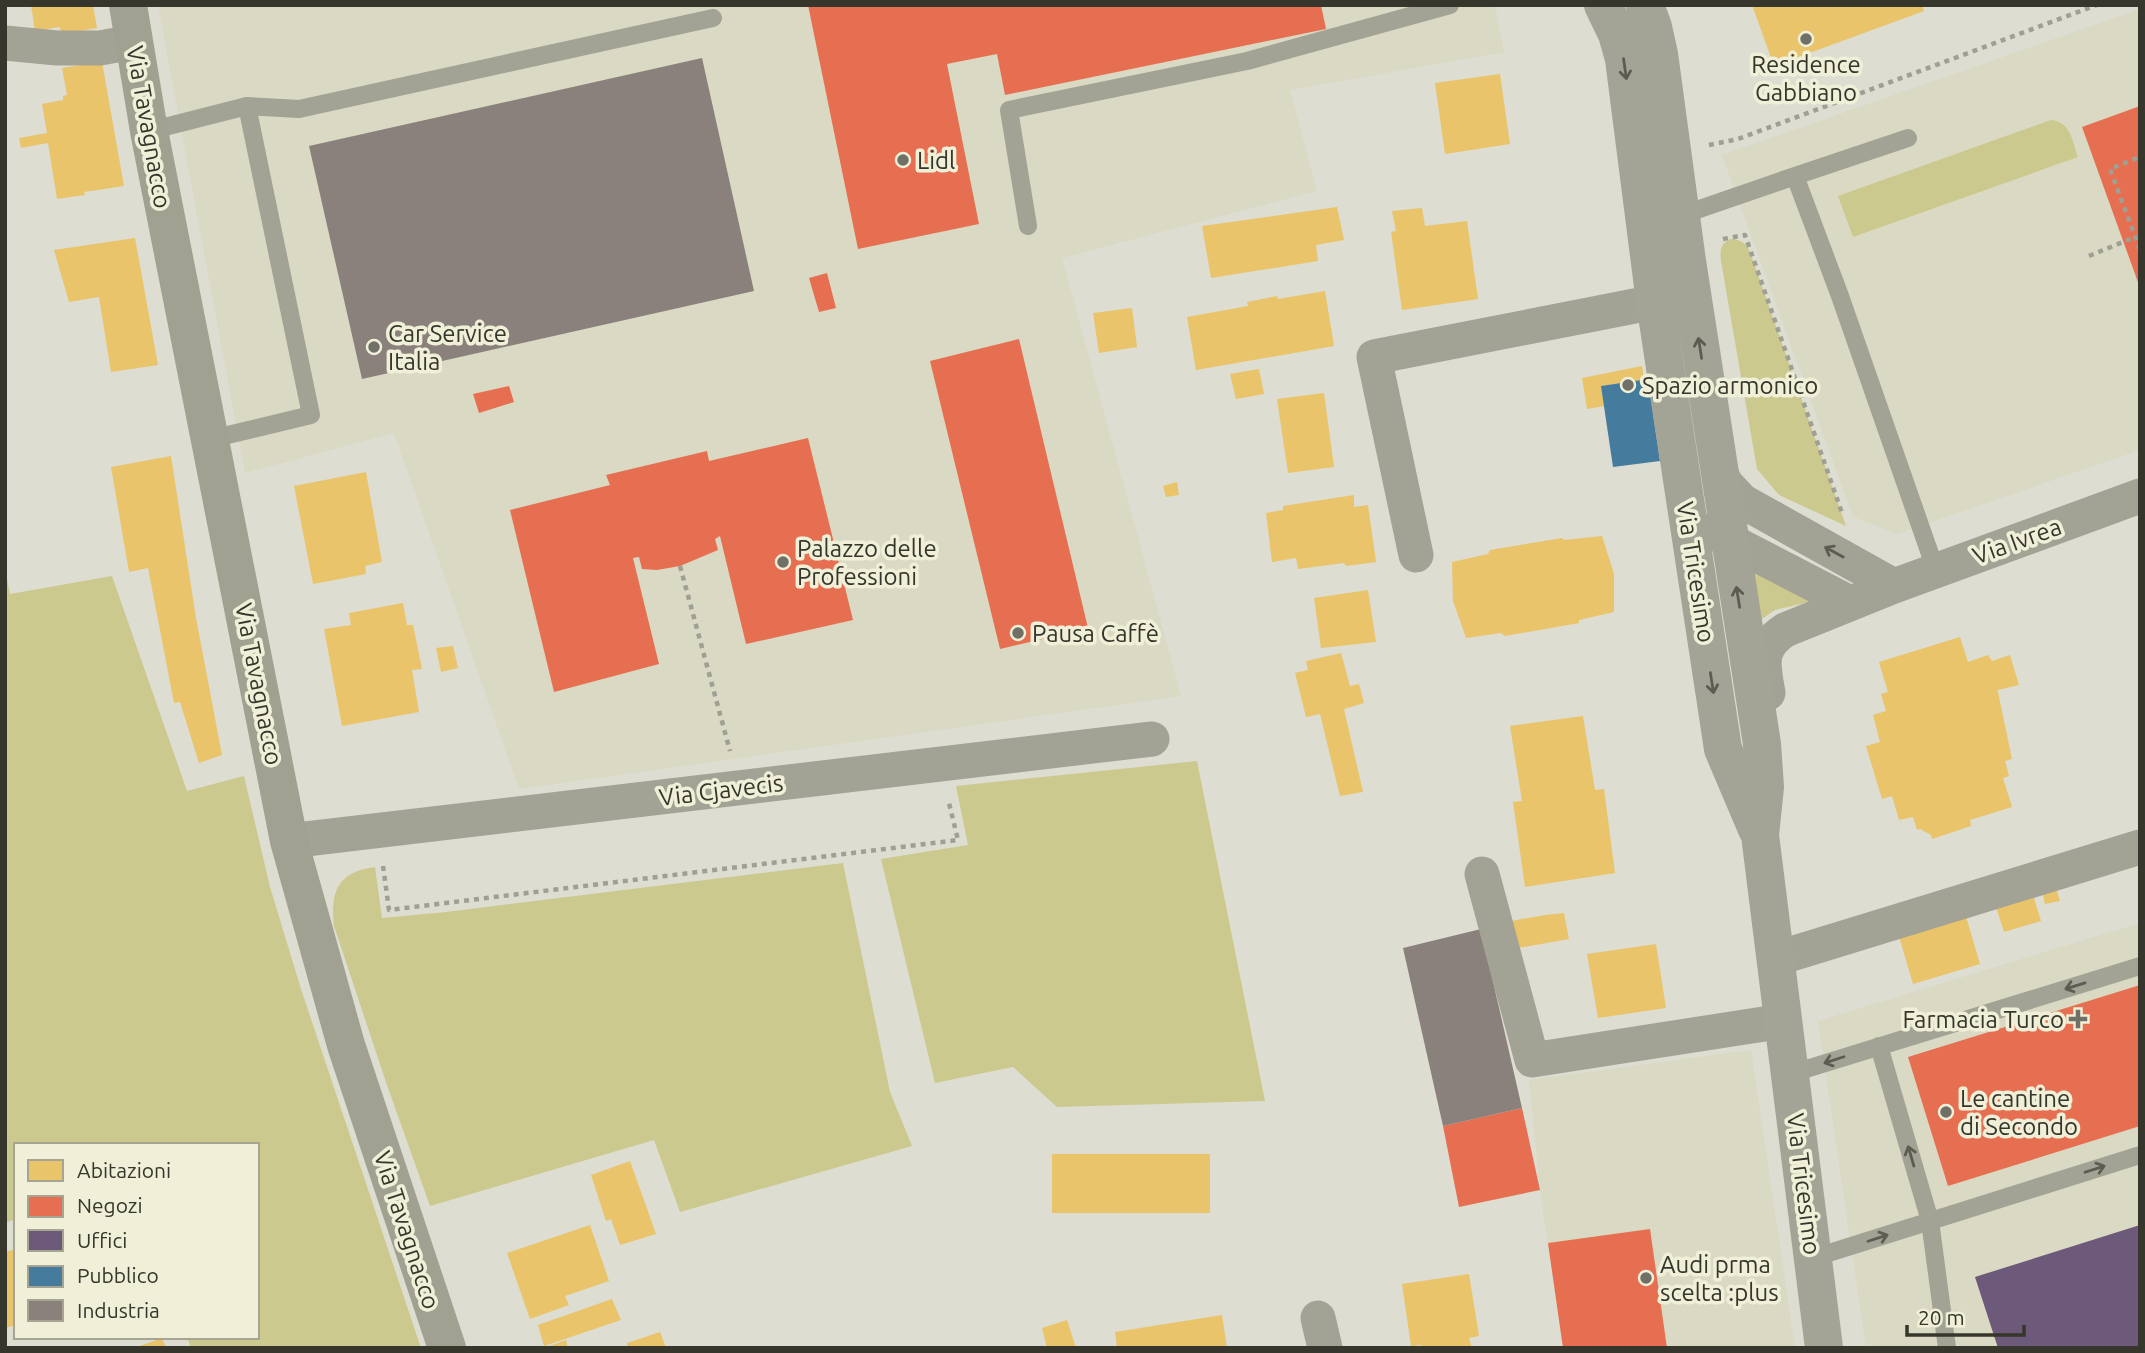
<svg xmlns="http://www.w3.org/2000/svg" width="2145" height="1353" font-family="Ubuntu,sans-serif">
<rect width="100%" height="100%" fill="#ddddd1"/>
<path fill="#dad9c3" d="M158,5H1495L1504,52L1290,90L1317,191L1062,258L1181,696L519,789L394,433L245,473Z
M2140,9V450L1897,534L1853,517L1722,155Z
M2140,923V1348H1866L1818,1021Z
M1751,1050L1795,1348H1563L1540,1190L1529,1080Z"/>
<path fill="#ccc98e" d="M2051,120C2071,122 2072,141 2078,157L1853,237L1838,196Z
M1731,239C1741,239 1746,244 1750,252L1846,526L1779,495L1757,469L1721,261C1720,251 1720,243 1731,239Z
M1752,563L1827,598L1775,610L1759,621Z
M5,569L10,594L112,576L187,791L244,776L270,887L301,989L421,1348H191L187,1337H257V1145H16V1219L5,1223Z
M1197,761L1265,1101L1057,1107L1013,1067L935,1083L881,859L968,845L956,786Z
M843,863L890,1092L912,1146L680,1212L654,1140L430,1206L387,1085L334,926C330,891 338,872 375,867L382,918L446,912Z"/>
<path fill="#e9c46a" d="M31,5H93L97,28L61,34L60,27L35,31Z
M1752,5H1922L1924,11L1774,66Z
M102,62L124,186L84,192L85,195L57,199L48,143L21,148L19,138L47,133L42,104L63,100V96L67,95L62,68Z
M1500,74L1510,144L1445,154L1435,83Z
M1337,207L1344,240L1316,245L1318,261L1211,278L1202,226Z
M1422,208L1425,226L1467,221L1478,299L1402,310L1391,232L1396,231L1392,211Z
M135,238L158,365L111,372L99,297L69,302L54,250Z
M1325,291L1334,346L1196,370L1187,317L1248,306L1247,302L1277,296L1278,299Z
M1132,308L1137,347L1099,353L1093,313Z
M1642,366L1644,380L1601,386L1605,406L1587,409L1582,378Z
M1259,369L1264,394L1236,399L1230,374Z
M1324,393L1334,467L1288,473L1277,399Z
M171,456L196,618L222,755L199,763L180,702L174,703L148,568L129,572L111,467Z
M366,472L382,562L365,566L366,574L313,584L294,486Z
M1177,482L1179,495L1166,497L1163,486Z
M1354,495V507L1368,505L1376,562L1346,566L1344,563L1298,569L1296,558L1272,562L1266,513L1283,510V506Z
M1602,536L1614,574V612L1579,620V623L1505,636L1501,633L1466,638L1453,601L1452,562L1488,554L1490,550L1562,538L1564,540Z
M1368,590L1376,642L1321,648L1314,598Z
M403,603L407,625H413L422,669L412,670L419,712L342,726L324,629L351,625L349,613Z
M1960,637L1968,662L1988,655L1992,661L2010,655L2019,685L1998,690V692L2012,759L2005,761L2009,776L2003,778L2012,807L1970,820L1971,826L1932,839L1931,835L1920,829L1917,830L1913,817L1899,820L1892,796L1882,799L1866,746L1880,742L1873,715L1886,711L1881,694L1888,692L1879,662Z
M453,646L458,668L441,672L436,648Z
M1341,653L1350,686L1359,684L1364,703L1344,709L1363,792L1340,796L1320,714L1306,717L1295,673L1308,670L1306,661Z
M1583,716L1595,790L1604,789L1615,873L1525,887L1513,802L1522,801L1510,726Z
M2055,885L2060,901L2045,904L2042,890Z
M2032,892L2041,921L2004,932L1995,904Z
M1564,913L1569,939L1518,948L1511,921L1545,915Z
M1965,913L1980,964L1913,984L1898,933Z
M1656,944L1666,1008L1598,1018L1587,954Z
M1052,1154H1210V1213H1052Z
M630,1161L656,1234L620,1245L611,1219L606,1221L591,1175Z
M590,1225L609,1281L565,1296L569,1305L530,1319L507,1253Z
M16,1249V1325L5,1328V1252Z
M1469,1274L1479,1336L1469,1338L1472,1348H1420L1422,1345L1411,1346L1402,1284Z
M612,1299L621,1320L544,1346L538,1325Z
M1222,1315L1227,1348H1117L1115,1332Z
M1067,1320L1076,1348H1047L1042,1328Z
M660,1332L666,1348H628L627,1343Z
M162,1338L166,1348H137V1347Z
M566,1340L568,1348H547V1347Z"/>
<path fill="#e76f51" d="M808,5H1321L1326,29L1005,95L997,54L947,64L979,224L858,249Z
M2140,106V285H2139L2082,127Z
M827,273L836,308L819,312L809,278Z
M1019,339L1088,628L1000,649L930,361Z
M509,386L514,402L479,413L473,394Z
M808,438L853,620L746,644L720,536L715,539L718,550L680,566L657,570L642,569L639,557L633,558L659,664L554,692L510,510L610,485L606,475L707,451L709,461Z
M2140,985V1126L1948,1186L1908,1057Z
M1522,1108L1540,1190L1459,1207L1443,1126Z
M1650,1229L1667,1348H1563L1548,1243Z"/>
<path fill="#6d597a" d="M2140,1225V1348H1998L1975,1277Z"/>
<path fill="#457b9d" d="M1648,379L1660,461L1613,467L1601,386Z"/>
<path fill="#8a817c" d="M702,58L754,291L362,379L309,146Z
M1481,929L1522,1108L1443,1126L1403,948Z"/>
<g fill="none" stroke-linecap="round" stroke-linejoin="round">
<path stroke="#9f9f94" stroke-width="4.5" stroke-dasharray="5 5" stroke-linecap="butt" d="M1709,145L1738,139L2097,5
M2137,158L2110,169L2140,250
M1723,239L1745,235L1842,513
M2089,256L2135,237
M680,566L730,751
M383,866L389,910L958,840L948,799"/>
<path stroke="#a2a295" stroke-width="18" d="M149,131L247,106L299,109L713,18
M1795,176L1908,138
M1682,215L1795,176L1840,296L1936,571
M1028,226L1009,110L1247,61L1450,5
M211,439L311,415L247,106
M1879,1046L1930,1221L1947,1348
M1790,1074L2140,966
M1813,1258L2140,1155"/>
<path stroke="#a2a295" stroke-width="35" d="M5,43L57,48H100L133,42
M1719,470L1726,484L1742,501L1894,586
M1711,531L1850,603
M1416,555L1374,357L1655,302L1664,330
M1768,693C1763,664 1758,648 1785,630L1894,586L2140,496
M289,841L1152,739
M1482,874L1532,1060L1783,1021
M1775,959L2140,847
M1318,1318L1325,1348"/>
<path stroke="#a1a191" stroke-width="38" d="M128,5L149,131L289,841L346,1045L447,1348"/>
<path stroke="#a4a496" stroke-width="38" d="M1603,5L1617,34L1624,59L1655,302L1723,749L1757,829
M1645,5L1653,27L1659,54L1687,261L1762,744L1765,787L1760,835L1824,1348"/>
</g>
<defs><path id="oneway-shaft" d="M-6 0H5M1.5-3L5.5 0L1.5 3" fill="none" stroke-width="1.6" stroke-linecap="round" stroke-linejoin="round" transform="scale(1.75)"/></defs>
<g stroke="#5d5c52">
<use href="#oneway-shaft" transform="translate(1625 69) rotate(82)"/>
<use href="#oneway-shaft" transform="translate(1700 348) rotate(-99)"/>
<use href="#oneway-shaft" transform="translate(1738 597) rotate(-99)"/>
<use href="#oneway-shaft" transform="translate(1712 683) rotate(81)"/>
</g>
<g stroke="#5c5c51">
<use href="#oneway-shaft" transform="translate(1834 552) rotate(-151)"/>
<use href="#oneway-shaft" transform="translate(2075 986) rotate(163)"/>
<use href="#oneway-shaft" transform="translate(1834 1060) rotate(162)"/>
<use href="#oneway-shaft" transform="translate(1911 1156) rotate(-106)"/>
<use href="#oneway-shaft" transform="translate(2095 1169) rotate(-18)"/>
<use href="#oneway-shaft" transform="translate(1878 1238) rotate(-18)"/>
</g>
<g fill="#717066" stroke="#f0efd8" stroke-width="2.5">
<circle cx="1806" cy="39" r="7"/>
<circle cx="903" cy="160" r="7"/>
<circle cx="374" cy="347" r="7"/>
<circle cx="1628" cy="385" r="7"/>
<circle cx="783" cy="562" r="7"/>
<circle cx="1018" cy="633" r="7"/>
<path d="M2074.5 1008.5h7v7h7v7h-7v7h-7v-7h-7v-7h7z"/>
<circle cx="1946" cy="1112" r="7"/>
<circle cx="1646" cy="1278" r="7"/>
</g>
<g text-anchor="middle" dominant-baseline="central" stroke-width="7" stroke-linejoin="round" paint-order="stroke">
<g font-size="24" fill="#37362d" stroke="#f0efd8" text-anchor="start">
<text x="1806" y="64" text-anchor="middle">Residence<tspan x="1806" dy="28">Gabbiano</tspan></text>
<text x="917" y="160">Lidl</text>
<text x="388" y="333">Car Service<tspan x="388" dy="28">Italia</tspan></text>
<text x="1642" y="385">Spazio armonico</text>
<text x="797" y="548">Palazzo delle<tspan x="797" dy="28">Professioni</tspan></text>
<text x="1032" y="633">Pausa Caffè</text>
<text x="2064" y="1019" text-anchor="end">Farmacia Turco</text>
<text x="1960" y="1098">Le cantine<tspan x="1960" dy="28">di Secondo</tspan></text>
<text x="1660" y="1264">Audi prma<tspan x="1660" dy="28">scelta :plus</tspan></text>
</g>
<g font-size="24" fill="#37362d" stroke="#f0efd8">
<text transform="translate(149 127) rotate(80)">Via Tavagnacco</text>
<text transform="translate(2017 541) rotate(-20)">Via Ivrea</text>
<text transform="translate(1696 572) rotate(81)">Via Tricesimo</text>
<text transform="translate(259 684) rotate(79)">Via Tavagnacco</text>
<text transform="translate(721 790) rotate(-7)">Via Cjavecis</text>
<text transform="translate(1804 1184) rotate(83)">Via Tricesimo</text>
<text transform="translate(407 1230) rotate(72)">Via Tavagnacco</text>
</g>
</g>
<rect width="2145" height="1353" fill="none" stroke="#37362d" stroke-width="14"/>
<rect x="14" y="1143" width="245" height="196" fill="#f0efd8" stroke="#a6a594" stroke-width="2"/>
<rect x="28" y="1160" width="35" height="21" fill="#e9c46a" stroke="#a6a594" stroke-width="2"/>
<text x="77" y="1178" font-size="21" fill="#37362d">Abitazioni</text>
<rect x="28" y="1196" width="35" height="21" fill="#e76f51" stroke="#a6a594" stroke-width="2"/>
<text x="77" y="1213" font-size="21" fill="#37362d">Negozi</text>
<rect x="28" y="1230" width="35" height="21" fill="#6d597a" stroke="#a6a594" stroke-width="2"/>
<text x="77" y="1248" font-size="21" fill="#37362d">Uffici</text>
<rect x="28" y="1266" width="35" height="21" fill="#457b9d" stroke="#a6a594" stroke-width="2"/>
<text x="77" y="1283" font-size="21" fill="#37362d">Pubblico</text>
<rect x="28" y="1300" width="35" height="21" fill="#8a817c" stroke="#a6a594" stroke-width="2"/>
<text x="77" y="1318" font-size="21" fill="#37362d">Industria</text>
<path d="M1907 1325v10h117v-10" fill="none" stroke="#37362d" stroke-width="3.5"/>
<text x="1918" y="1325" font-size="21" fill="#37362d" stroke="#f0efd8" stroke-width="5" paint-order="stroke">20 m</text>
</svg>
